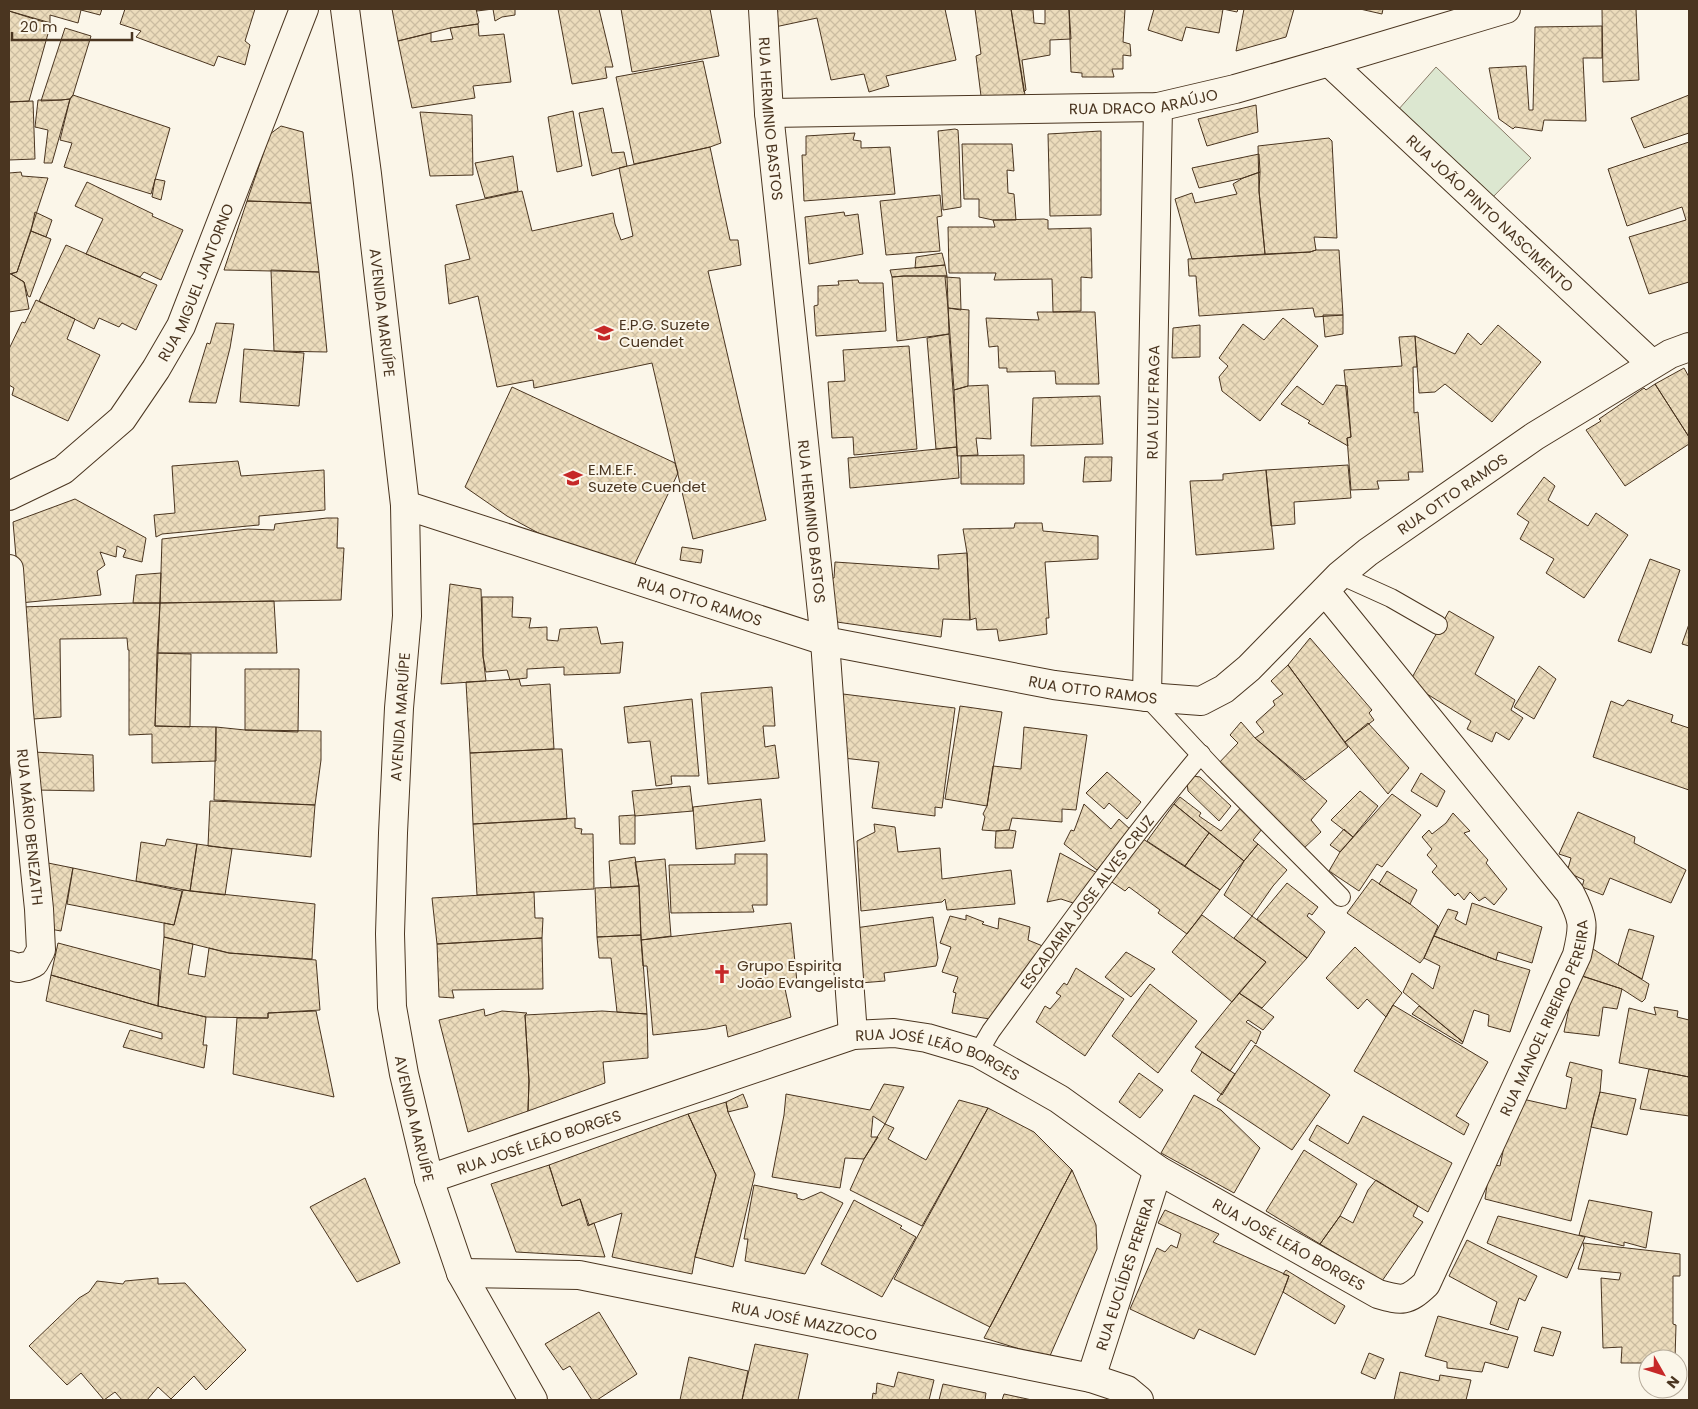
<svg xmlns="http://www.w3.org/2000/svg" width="1698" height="1409" font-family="Poppins,sans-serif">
<defs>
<pattern id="building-cross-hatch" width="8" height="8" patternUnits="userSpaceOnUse" patternTransform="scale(1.25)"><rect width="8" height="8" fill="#ecdcbc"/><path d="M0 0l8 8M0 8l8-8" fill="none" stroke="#ccbda1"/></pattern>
</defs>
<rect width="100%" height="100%" fill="#fbf6e9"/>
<path fill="#dce7d0" stroke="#887966" d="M1436,67L1531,158L1492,198L1398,110Z"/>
<path fill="url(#building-cross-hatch)" stroke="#4a3520" d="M9,9H102L100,15L81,10L78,23L50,15V24L9,11Z
M125,9H255L245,41L250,45L245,65L218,56L214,66L136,37L141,31L120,24Z
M392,9H476L479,22L478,24L450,28L398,41Z
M476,9H515V15L502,17L495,21L493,9L477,11Z
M558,9H599L613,67H605L607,78L572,84Z
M621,9H710L719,56L632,72Z
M774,9H945L956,60L886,76L889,86L869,92L864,74L831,80L817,18L775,27Z
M975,9H1011L1025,95L981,96L976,56L981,54Z
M1011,9L1033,10L1034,23L1045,24V9H1069L1071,39L1050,40V55L1022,60L1026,90L1024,92Z
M1069,9H1125L1123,42L1130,44L1131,56L1123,55V69H1112L1114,77H1082V73L1071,72Z
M1154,9H1238L1237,12L1223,9L1219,33L1186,27L1182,41L1148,30Z
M1244,9H1294L1286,37L1236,51Z
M1360,9H1383L1382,14Z
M1602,9H1636L1639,80L1603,82Z
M9,11L51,23L29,101L9,102Z
M478,24L479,36L504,34L511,82L473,86L475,98L412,108L398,41L431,33V42L453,39L450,28Z
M1602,26V58H1583L1586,121L1544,120L1542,131L1515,127L1513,129L1499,119L1489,68L1526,66L1529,110H1533L1535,27Z
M65,28L91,36L73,95L70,99L61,100L41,101Z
M703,61L721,143L710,147L634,164L616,77Z
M73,95L170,128L151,194L64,167L72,143L60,140L70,99Z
M1689,95V133L1644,148L1631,118Z
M70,99L52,163H44L48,130L35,127L38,100H61Z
M33,101L35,159L9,160V102Z
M1256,105L1258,132L1207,146L1198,119Z
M603,108L612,153L624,152L627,166L592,176L579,113Z
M573,111L582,166L557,172L548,117Z
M420,112L472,115L473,175L430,176Z
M281,126L303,132L311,203L247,201L270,134Z
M955,129L958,130L959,147L961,207L943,210L938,131Z
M1101,131V215L1050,216L1048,134Z
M855,133L853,140L861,141V148L890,147L895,194L804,201L802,155H806V136Z
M1329,138L1332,141L1337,238L1314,237L1316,250L1310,252L1265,254L1259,191L1258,146Z
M1689,142V282L1649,294L1629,237L1686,220L1682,207L1627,226L1608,169Z
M962,144H1012L1014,171L1007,170L1008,193L1014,194L1016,220H993L979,217V199H964Z
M710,147L730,240H738L741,265L708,271L766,520L693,539L652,363L534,388L533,380L497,387L478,296L449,304L445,265L470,259L456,205L522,191L532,231L613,213L615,224L621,240L633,236L619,168Z
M1259,154L1260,172L1243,178L1199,188L1192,168Z
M513,156L518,191L485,198L475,163Z
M21,172L22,176L48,178L17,272L9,274V173Z
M1260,172L1259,191L1265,254L1192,259L1175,199L1192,193L1195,203L1237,194L1233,184L1243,178Z
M155,179L165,181L161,200L152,197Z
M87,182L153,214L152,216L183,230L161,280L144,272L140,277L86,254L103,219L75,206Z
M940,195L942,216L937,217L940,251L886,255L880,201Z
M247,201L311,203L319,272L224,270Z
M35,212L52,220L46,237L31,231Z
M844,212L845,216L858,214L863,254L809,264L805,217Z
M1044,219L1048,220V229L1091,228L1092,278L1081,277V311L1053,312L1052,279L994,280L996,273H949L948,227H995L993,220Z
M31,231L51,239L30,297L28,296L24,282L11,274L17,272Z
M66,245L157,285L136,330L122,323L119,327L99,318L94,329L39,301Z
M1316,250H1339L1343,315L1315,317L1313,308L1199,316L1196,276H1189L1188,259L1310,252Z
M942,253L945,265L915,268L916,257Z
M945,265L947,276H904L892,277L890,270Z
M271,270L319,272L327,352L274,351Z
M9,274H11L24,282L29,309L9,312Z
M904,276H947L949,334L897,341L892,277Z
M945,277L960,278L961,310L948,308Z
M858,280L859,283H883L886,331L816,336L814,306L818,305V286L839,285L838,281Z
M36,300L75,319L67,339L100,355L68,421L12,395L14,388L9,385V349L22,322L25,323Z
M948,308L969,310L968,386L954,390Z
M1037,312H1095L1099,384H1056L1055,371L1007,372V368H999L998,346L989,347L986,318L1039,320Z
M1323,315H1343V334L1325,337Z
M1283,318L1318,346L1260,421L1222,391L1219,377L1228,366L1219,358L1243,324L1264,340Z
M216,323L234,324L230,348L216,403L189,402L207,343L210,344Z
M1200,325V357L1172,358L1173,328Z
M1498,325L1541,362L1492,422L1445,384L1435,392L1419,393L1415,336L1455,354L1468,333L1481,345Z
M949,334L957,447L936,449L927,338Z
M1415,336L1417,367H1413L1414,413L1418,412L1423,472H1408L1409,480L1377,481L1379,489L1351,490L1347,438L1351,437L1344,370L1402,366L1399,337Z
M909,346L917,449L854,455L853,437L832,438L828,382L845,381L843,350Z
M244,349L304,353L299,406L240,402Z
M1684,368L1689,377V437L1655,384Z
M1655,384L1689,437V444L1625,486L1586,430L1601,421L1599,419L1644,388L1646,390Z
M988,385L991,439L976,438L978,455L957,456L954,390L968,386Z
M1336,385L1347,386L1351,437L1347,438L1348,446L1308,423L1310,421L1281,404L1297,386L1323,405Z
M512,387L675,463L678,473L631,572L544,536L507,516L465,487Z
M1100,396L1103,444L1031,446L1033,398Z
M957,447L959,478L850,488L848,458Z
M1024,455V484H961V456Z
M1085,457H1112L1111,481L1083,482Z
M238,461L241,476L324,470L325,510L259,516V525L162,534L156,537L154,515L175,513L172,466Z
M1348,465L1351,498L1294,502L1295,524L1271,526L1266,470Z
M1266,470L1274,549L1196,555L1190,481L1223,480V474Z
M1544,477L1555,486L1548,500L1588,526L1596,513L1628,535L1584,598L1546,573L1554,559L1520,539L1529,522L1517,514Z
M75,499L146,538L142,562L123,557L126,550L117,546L116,557L100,552L105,565L97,571L101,595L20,603L13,522Z
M327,518H338L337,548H344L341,600L160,603L162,539L248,529L274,530L275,524Z
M1015,523H1042L1043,531L1098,536V559L1045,562L1049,618H1046L1047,634L999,641L997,629L977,630L976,618L970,620L967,553L963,529L1014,528Z
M682,547L703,550L701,563L680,560Z
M967,553L970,620L943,619L941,637L823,620L830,578H834L835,562L939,569L938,555Z
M1650,559L1680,570L1651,653L1618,641Z
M161,573L160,603H133L136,575Z
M450,584L481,589L483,656L486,681L441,684Z
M482,597H513L512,617L531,618L529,628L547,627V640L558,641L560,629L597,627L601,644L623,642L620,673L564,675V667L527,669V678L510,680L507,670L486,672L483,656Z
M274,601L277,653H157L160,603Z
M133,603H160L155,726L216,727V761L152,763V734L129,735V650H128L127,638L60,639L61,717L33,719L21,607Z
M1449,611L1494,637L1475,674L1515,700L1511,710L1523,718L1509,740L1496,732L1492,742L1467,729L1471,721L1409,683Z
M1689,624V646L1682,644Z
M1310,638L1372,710L1369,713L1374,720L1345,742L1288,665Z
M157,653L191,654L190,727L155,726Z
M1288,665L1348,747L1305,780L1255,738L1264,732L1256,722L1275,705L1273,701L1283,694L1271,681Z
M1539,666L1556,679L1534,719L1514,707Z
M245,669H299L298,732L245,730Z
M519,679L521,686L550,684L554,749L470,753L466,682Z
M772,687L775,726H763L765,747L775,745L779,778L708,784L701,693Z
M835,693L955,708L942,808L935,807V816L872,808L879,762L843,758Z
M692,699L699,776H671L672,784L656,786L650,741L628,743L624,707Z
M1628,700L1673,715L1671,722L1689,728V790L1593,757L1611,701L1623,706Z
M960,706L1002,712L987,806L945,799Z
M1241,722L1255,738L1327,801L1311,820L1321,832L1302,850L1215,767L1238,743L1230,735Z
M1368,723L1409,768L1388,794L1345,742Z
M216,727L245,730L321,731V760L315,805L214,800Z
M1024,727L1087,735L1076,810L1062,809V822L1012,818L1009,830L996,831L982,830L985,817L983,814L987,806L993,766L1021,769Z
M554,749H562L567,819L473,824L470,753Z
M33,752L93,755L94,791L36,790Z
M1107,772L1141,802L1127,819L1109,803L1104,809L1086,793Z
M1421,773L1445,791L1437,807L1411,791Z
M1193,776L1200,777L1231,806L1219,821L1188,791L1187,783Z
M690,786L693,811L635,816L632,791Z
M1360,791L1378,806L1353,837L1331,820Z
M1392,794L1421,815L1382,867L1377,864L1359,891L1329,871L1340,852Z
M1180,797L1201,813L1199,816L1221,831L1242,806L1263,828L1253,840L1258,844L1244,861L1174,804Z
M761,799L765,841L696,849L693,807Z
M210,801L315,805L311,857L208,846Z
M1084,804L1111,829L1119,819L1132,831L1124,841L1122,839L1097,870L1064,844L1071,830L1074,831Z
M1174,804L1209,833L1185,866L1147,841Z
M1578,812L1635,837L1634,843L1686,870L1671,903L1610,878L1603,895L1582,887L1584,880L1567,872L1571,858L1559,854Z
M1453,813L1470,831L1464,833L1488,860L1486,863L1507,889L1494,905L1485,897L1479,901L1470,892L1464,900L1458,893L1455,896L1432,872L1437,866L1427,855L1432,849L1422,837L1429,830L1432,834L1446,823Z
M635,815V844H620L619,816Z
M575,818V828L582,829L581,834H593L594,889L477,895L473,824Z
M874,824L895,827L898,852L940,848L942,879L1011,870L1015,904L947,910L945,899L942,902L861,911L857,841L875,832Z
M1344,829L1353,837L1340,852L1330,845Z
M1009,830L1016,831L1013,848H995L996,831Z
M1209,833L1244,861L1220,890L1185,866Z
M1140,837L1220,890L1187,934L1158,913L1160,910L1129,887L1125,891L1106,878Z
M167,839L197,844L190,891L136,881L141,842L165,846Z
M197,844L232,849L225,895L190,891Z
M1258,844L1287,870L1273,886L1252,916L1224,895L1244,861Z
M1060,853L1101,875L1076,904L1061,899L1047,902Z
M735,854H767V905H752L754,912L671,913L669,865L735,864Z
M635,857L639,886L611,888L609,861Z
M665,859L671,936L641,940L639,886L635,862Z
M43,862L73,868L61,931L50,929Z
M73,868L182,891L174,925L67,904Z
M1387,871L1417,890L1410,904L1379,884Z
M1372,879L1410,904L1438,926L1424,958L1420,963L1347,913Z
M1287,883L1318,907L1312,915L1309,913L1307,916L1325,932L1307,958L1257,919Z
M639,886L641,935L597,937L595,888Z
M183,890L315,904L312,959L229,953L164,937V923L174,925Z
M534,892L535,918H543L542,938L437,944L432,898Z
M1472,903L1542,927L1532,963L1498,952L1496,960L1434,936L1448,909L1458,912L1455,919L1466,925Z
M966,915L984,922L982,924L998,929L999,918L1030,927L1028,940L1045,947L990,1019L952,1013L956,993L953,992L958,977L942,972L951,947L940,943L950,916L966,920Z
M1202,915L1266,962L1232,1002L1172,952Z
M1252,916L1307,958L1262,1008L1239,993L1266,962L1234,938Z
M933,917L938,958L936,966L884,973L885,981L860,983L855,928Z
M791,923L797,982L784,984L791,1017L728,1037L726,1025L707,1029L653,1035L647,966H643L641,940Z
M1629,929L1654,936L1642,979L1618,965Z
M641,935L647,1014L617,1012L611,958H599L597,937Z
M1434,936L1496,960L1530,970L1510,1032L1488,1026L1489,1015L1474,1010L1463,1042L1403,992L1412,973L1433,989L1440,966L1424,958Z
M164,937L193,944L188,974L205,977L209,948L229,953L316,960L320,1010L268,1013V1018L206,1017L158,1006Z
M542,938L543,989L452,990L454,998L439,997L437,944Z
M58,943L160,970L158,1006L51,975Z
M1585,944L1649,984L1645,999L1642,1002L1622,989L1576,974Z
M1355,947L1402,993L1393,1005L1386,1017L1367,999L1358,1009L1326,978Z
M1126,952L1155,969L1131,997L1105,977Z
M1076,968L1124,999L1085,1056L1036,1022L1045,1006L1050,1009L1061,996L1056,993L1064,983L1067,985Z
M1576,974L1622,989L1617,1009L1603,1007L1599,1036L1564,1032Z
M51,975L158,1006L206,1017L203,1045H207L204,1068L123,1047L130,1030L162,1039V1033L46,1001Z
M1150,984L1197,1021L1158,1073L1112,1036Z
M1239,993L1274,1017L1263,1030L1248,1020L1246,1022L1261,1032L1256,1044L1251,1040L1230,1071L1195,1047Z
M1393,1005L1488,1062L1456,1116L1469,1124L1464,1135L1354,1071Z
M1419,1006L1463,1042L1462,1044L1412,1014Z
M1654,1007L1678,1011L1677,1017L1689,1020V1077L1619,1063L1629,1008L1656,1015Z
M484,1009L485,1016L502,1011L527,1013L525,1015L529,1081L528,1111L468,1132L439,1020Z
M316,1011L334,1097L233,1074L237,1018H268V1013Z
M602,1011L647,1014L648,1058L603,1062L605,1083L528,1111L529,1081L525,1015Z
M1255,1045L1330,1095L1292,1150L1217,1100Z
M1202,1052L1235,1074L1222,1095L1191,1071Z
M1570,1062L1602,1070L1600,1092L1594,1114L1571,1221L1485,1199L1490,1164L1500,1166L1514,1097L1566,1109L1572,1078L1566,1076Z
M1649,1069L1689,1077V1116L1640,1109Z
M1139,1073L1163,1090L1140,1118L1119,1102Z
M884,1084L904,1087L885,1124L873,1116L871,1137H878L864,1159L845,1158L840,1188L772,1177L784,1115L786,1094L870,1110Z
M1600,1092L1636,1099L1627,1135L1591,1127Z
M743,1094L748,1107L728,1112L726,1102Z
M1194,1095L1221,1110L1260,1148L1234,1193L1161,1153Z
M959,1100L988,1108L922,1226L850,1190L864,1159L885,1124L894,1128L888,1139L926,1160Z
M726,1102L728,1112L755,1174L733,1267L695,1257L716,1175L688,1114Z
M988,1108L1034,1132L1072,1170L990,1327L894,1279Z
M688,1114L716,1175L695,1257L692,1274L612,1257L622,1213L589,1225L580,1199L562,1206L549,1165Z
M1363,1116L1452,1163L1428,1212L1309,1140L1317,1125L1348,1144Z
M1304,1150L1357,1184L1340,1216L1320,1244L1266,1211Z
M549,1165L562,1206L580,1199L588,1226L594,1223L605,1257L516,1252L491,1184Z
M1072,1170L1096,1225L1097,1249L1049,1358L984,1338Z
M365,1178L400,1263L357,1282L310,1207Z
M1376,1180L1418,1206L1413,1216L1423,1222L1382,1281L1320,1244L1340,1216L1353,1223L1368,1190Z
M754,1185L797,1194V1198L803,1200L821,1192L843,1203L805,1274L745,1261L748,1239H744Z
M854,1200L902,1226L900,1228L916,1237L882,1297L821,1264Z
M1589,1200L1652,1212L1646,1248L1624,1242V1246L1579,1235Z
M1165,1210L1219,1234L1213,1242L1289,1276L1283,1292L1255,1355L1199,1329L1194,1339L1130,1309L1157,1248L1165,1252L1171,1245L1177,1248L1181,1234L1158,1223Z
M1498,1216L1585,1237L1567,1278L1487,1243Z
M1467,1240L1537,1276L1525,1301L1519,1298L1508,1330L1490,1324L1497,1302L1449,1276Z
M1583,1243L1680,1254V1276H1673V1324L1676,1325L1675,1359H1648V1363H1621L1622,1347L1603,1348L1601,1278L1619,1280L1621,1273L1578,1269L1584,1248Z
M1286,1270L1345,1306L1335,1324L1283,1292L1289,1276L1283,1274Z
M158,1278V1284L185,1283L246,1350L206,1390L194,1376L171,1399L158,1387L147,1400H122L115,1392L104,1400L81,1373L67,1385L29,1346L79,1298L89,1292L97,1281L123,1284L125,1281Z
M599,1312L637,1374L597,1400H592L570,1366L563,1370L545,1344Z
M1438,1316L1518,1337L1508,1368L1485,1362L1482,1372L1447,1368V1362L1425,1356Z
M1542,1327L1561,1332L1553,1356L1534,1351Z
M755,1344L808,1354L798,1400H742Z
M1369,1353L1384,1359L1375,1379L1361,1373Z
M689,1357L748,1371L742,1400H680Z
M898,1372L934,1380L929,1400H872L873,1393L876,1394L877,1383L894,1387Z
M1400,1372L1439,1381L1440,1375L1471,1380L1466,1400H1394Z
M943,1384L986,1393L985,1400H939Z
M1004,1394L1032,1400H1002Z"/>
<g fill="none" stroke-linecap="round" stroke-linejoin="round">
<g stroke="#4a3520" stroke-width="20">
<g id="lane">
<path d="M1340,575L1391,598L1438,625"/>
<path d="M1147,697L1214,769L1341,897"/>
<path id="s1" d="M978,1053L991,1031C1060,937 1126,843 1201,754"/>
</g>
</g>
<g stroke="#4a3520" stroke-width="30">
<g id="street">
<path id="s2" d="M763,9L769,113L825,641L853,1035"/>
<path id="s3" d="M1329,62L1652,364"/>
<path id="s4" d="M769,113L1158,107L1235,89L1329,62L1506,9"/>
<path id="s5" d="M9,496L63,470L122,419L156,369L181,326L304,9"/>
<path id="s6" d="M405,505L825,641L1054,685L1147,697L1201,701L1224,689L1249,668L1340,575L1368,552L1535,436L1670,354L1689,347"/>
<path id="s7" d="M9,569L19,713L39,909L41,950L34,963L27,966L18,968L9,965"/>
<path id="s8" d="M1147,697L1158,107"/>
<path id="s9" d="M429,1179L853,1035L894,1033L927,1038L978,1053L1059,1099L1158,1170L1378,1294C1402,1301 1407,1302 1426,1284L1577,955C1584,925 1584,920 1570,893L1325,591"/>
<path id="s10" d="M461,1273L579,1275L1091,1378L1127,1390L1139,1400"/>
<path id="s11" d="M1091,1378L1158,1170"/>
</g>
</g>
<g stroke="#4a3520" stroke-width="30">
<g id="secondary">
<path id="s12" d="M345,9L367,174L405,505L407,616L399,708L393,833L390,934L392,1007L404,1074L429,1179L461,1273L533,1400"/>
</g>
</g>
<use href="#lane" stroke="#fbf6e9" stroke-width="18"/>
<use href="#street" stroke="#fbf6e9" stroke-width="28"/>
<use href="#secondary" stroke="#fbf6e9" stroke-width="28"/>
</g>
<defs>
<g id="school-bare" transform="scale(1.5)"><path d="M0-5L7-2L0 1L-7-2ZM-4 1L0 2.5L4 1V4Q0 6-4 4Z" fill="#c62828" stroke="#fbf6e9" stroke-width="2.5" paint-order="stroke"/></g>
<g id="church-bare" transform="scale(1.5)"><path d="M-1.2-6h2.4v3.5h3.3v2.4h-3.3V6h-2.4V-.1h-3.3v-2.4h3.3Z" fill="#c62828" stroke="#fbf6e9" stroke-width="2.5" paint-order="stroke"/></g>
</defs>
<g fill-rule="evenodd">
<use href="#school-bare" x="604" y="333"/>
<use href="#school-bare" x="573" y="478"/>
<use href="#church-bare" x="722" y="974"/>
</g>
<g text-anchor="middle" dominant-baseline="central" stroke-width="4" stroke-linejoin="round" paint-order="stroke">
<g font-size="15" fill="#4a3520" stroke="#fbf6e9">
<text stroke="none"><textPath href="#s4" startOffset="375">RUA DRACO ARAÚJO</textPath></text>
<text stroke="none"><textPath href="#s2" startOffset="110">RUA HERMINIO BASTOS</textPath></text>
<text stroke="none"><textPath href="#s3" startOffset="221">RUA JOÃO PINTO NASCIMENTO</textPath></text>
<text stroke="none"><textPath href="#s5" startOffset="294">RUA MIGUEL JANTORNO</textPath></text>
<text stroke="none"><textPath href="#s12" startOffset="306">AVENIDA MARUÍPE</textPath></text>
<text stroke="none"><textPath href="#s8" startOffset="295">RUA LUIZ FRAGA</textPath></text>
<text stroke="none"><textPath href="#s6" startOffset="1150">RUA OTTO RAMOS</textPath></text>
<text stroke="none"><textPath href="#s2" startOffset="515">RUA HERMINIO BASTOS</textPath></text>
<text stroke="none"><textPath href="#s6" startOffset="310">RUA OTTO RAMOS</textPath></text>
<text stroke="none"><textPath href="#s6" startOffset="714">RUA OTTO RAMOS</textPath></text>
<text transform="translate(400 717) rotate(-86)">AVENIDA MARUÍPE</text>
<text stroke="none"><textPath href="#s7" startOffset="259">RUA MÁRIO BENEZATH</textPath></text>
<text stroke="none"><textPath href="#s1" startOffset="186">ESCADARIA JOSE ALVES CRUZ</textPath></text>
<text stroke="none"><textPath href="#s9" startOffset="1388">RUA MANOEL RIBEIRO PEREIRA</textPath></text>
<text stroke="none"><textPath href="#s9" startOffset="536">RUA JOSÉ LEÃO BORGES</textPath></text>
<text stroke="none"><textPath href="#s12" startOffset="1116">AVENIDA MARUÍPE</textPath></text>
<text stroke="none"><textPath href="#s9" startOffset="116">RUA JOSÉ LEÃO BORGES</textPath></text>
<text stroke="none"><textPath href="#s9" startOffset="941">RUA JOSÉ LEÃO BORGES</textPath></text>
<text stroke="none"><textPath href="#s11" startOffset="110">RUA EUCLÍDES PEREIRA</textPath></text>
<text stroke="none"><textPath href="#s10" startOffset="348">RUA JOSÉ MAZZOCO</textPath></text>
</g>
<g font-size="15" fill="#4a3520" stroke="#fbf6e9" text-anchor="start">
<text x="619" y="324">E.P.G. Suzete<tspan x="619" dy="17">Cuendet</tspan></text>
<text x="588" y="469">E.M.E.F.<tspan x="588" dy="17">Suzete Cuendet</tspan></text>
<text x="737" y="965">Grupo Espirita<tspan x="737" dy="17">João Evangelista</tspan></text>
</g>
</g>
<rect width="1698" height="1409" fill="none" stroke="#4a3520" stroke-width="20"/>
<g transform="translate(1663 1374) rotate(129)"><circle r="24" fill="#fbf6e9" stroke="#b4a999"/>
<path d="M0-4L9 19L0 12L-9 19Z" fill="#c62828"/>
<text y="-8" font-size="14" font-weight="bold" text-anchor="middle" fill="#4a3520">N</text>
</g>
<path d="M12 32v8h120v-8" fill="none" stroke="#4a3520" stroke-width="2.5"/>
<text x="20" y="32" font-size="15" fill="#4a3520" stroke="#fbf6e9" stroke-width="4" paint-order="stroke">20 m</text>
</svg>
